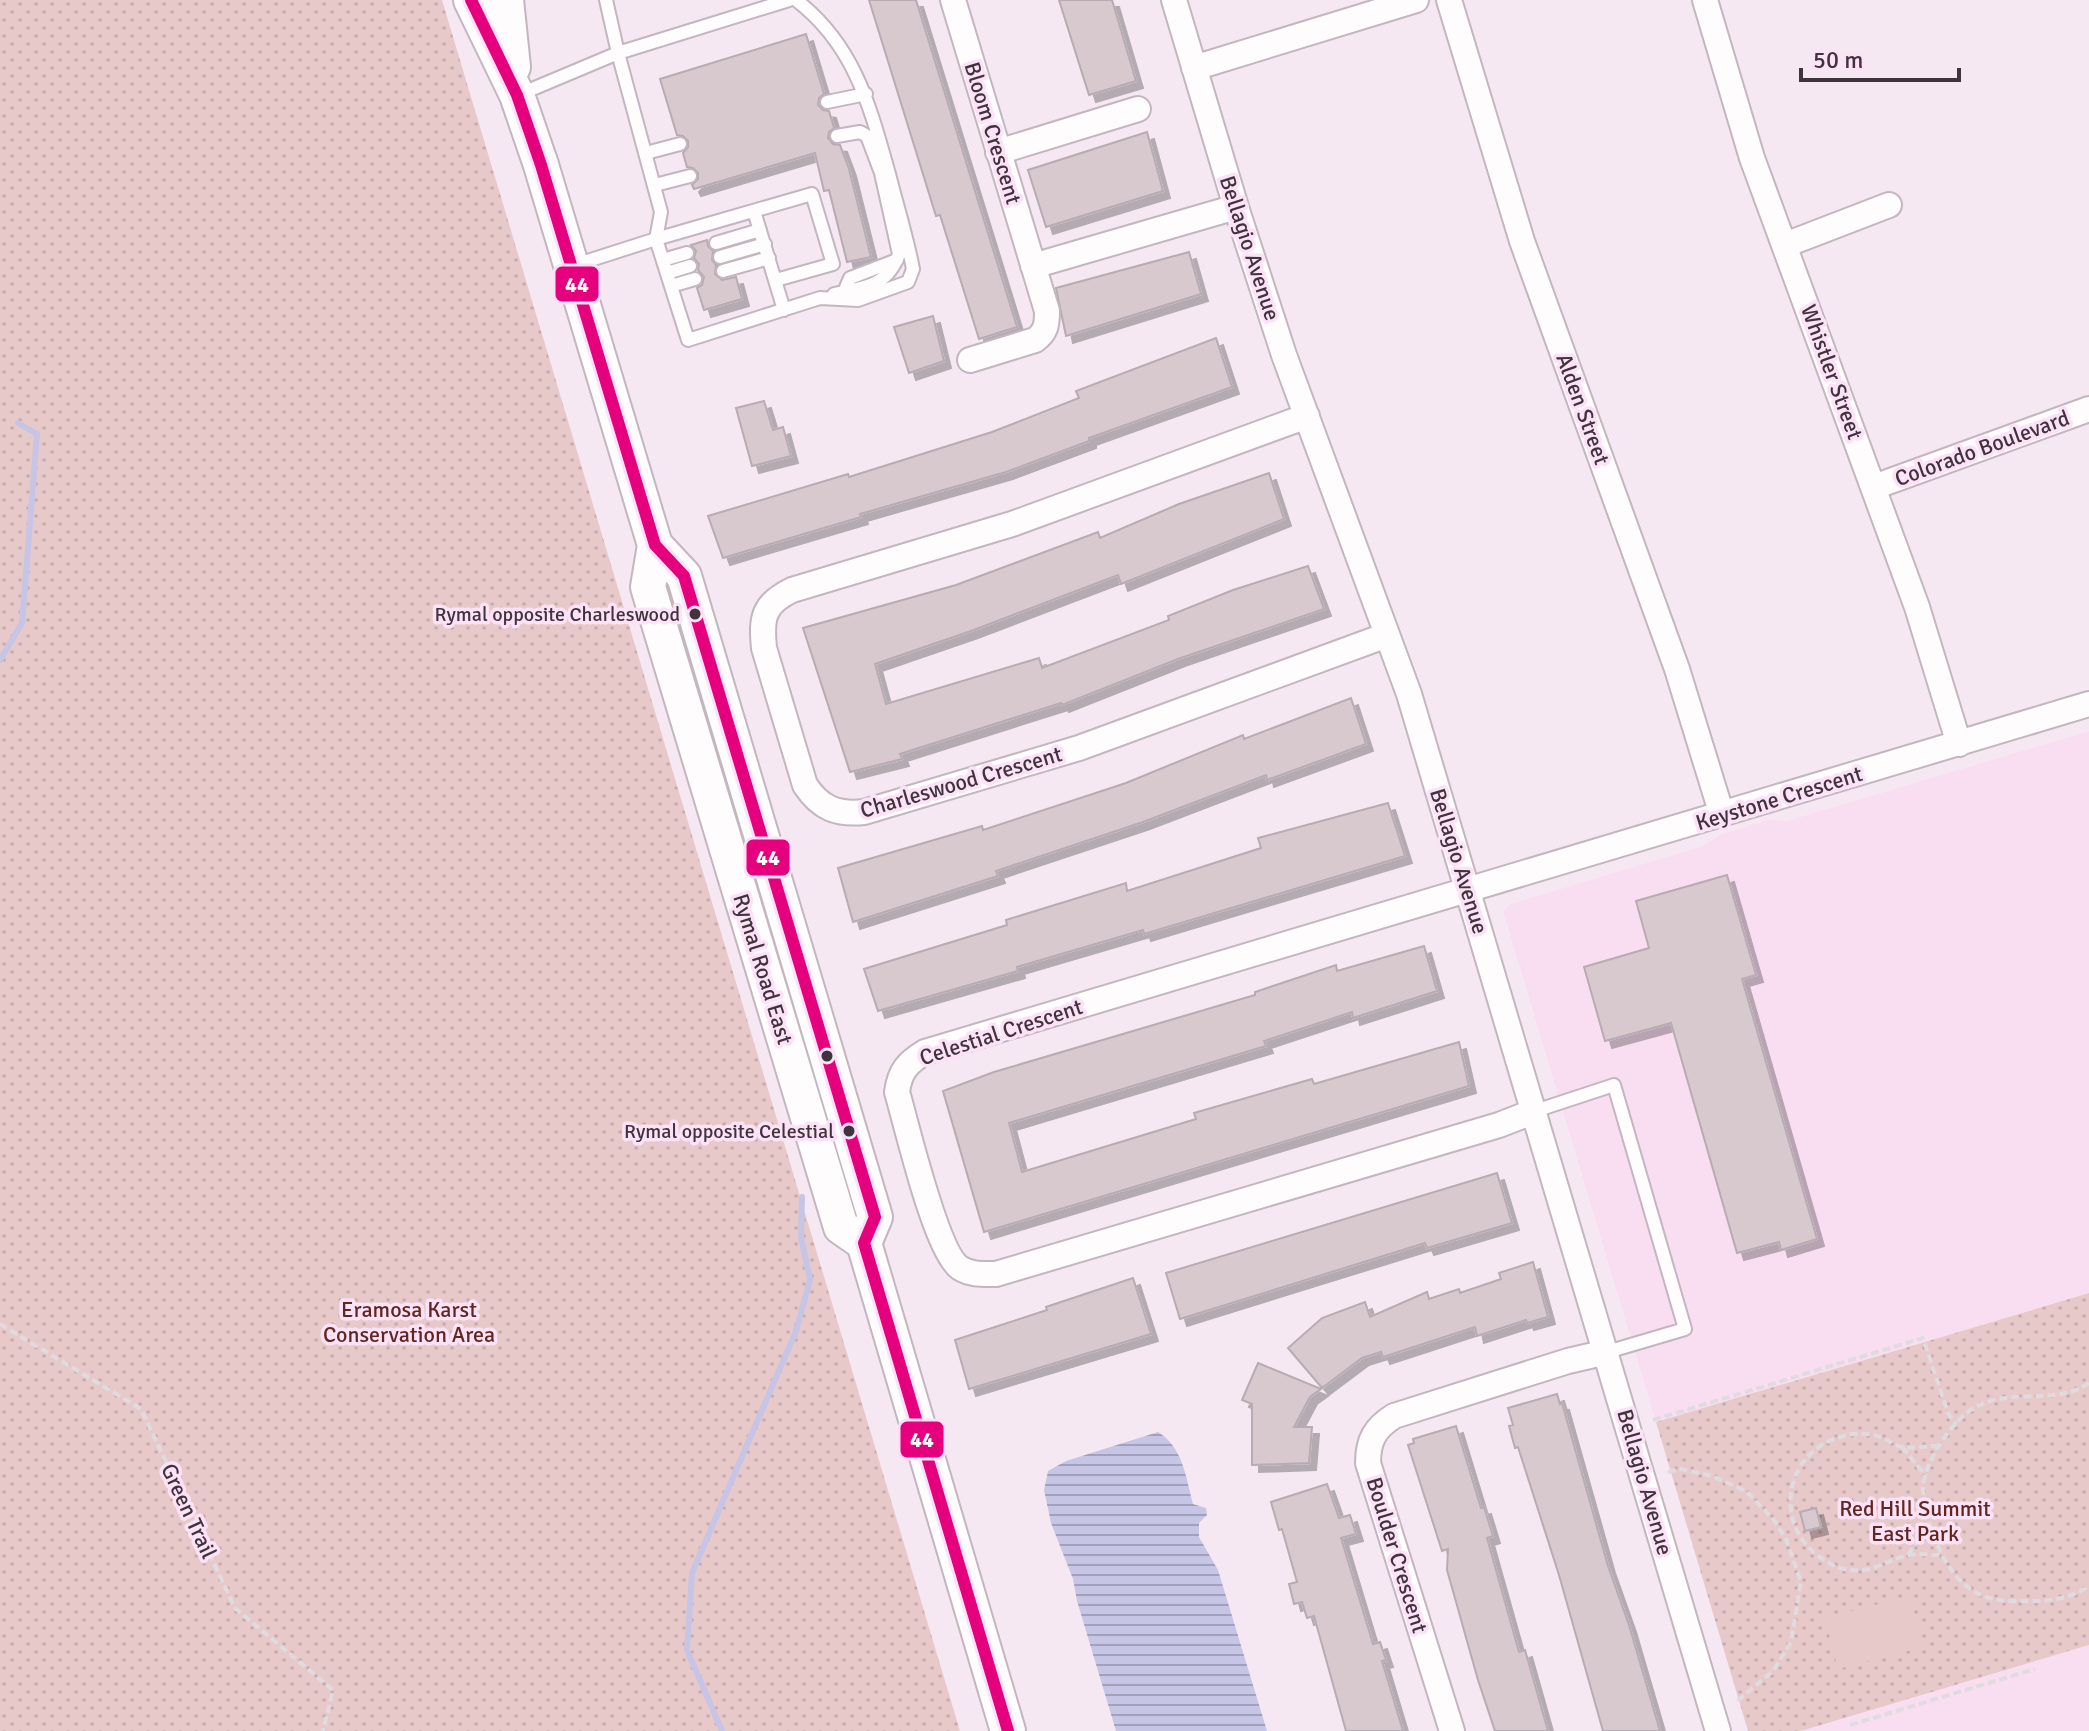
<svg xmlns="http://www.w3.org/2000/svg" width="2089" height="1731" font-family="Signika,sans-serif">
<defs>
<pattern id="grass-dots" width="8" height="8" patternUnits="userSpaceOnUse" patternTransform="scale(2)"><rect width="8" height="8" fill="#e8c9ca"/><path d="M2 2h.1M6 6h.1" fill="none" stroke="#c8adae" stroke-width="1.8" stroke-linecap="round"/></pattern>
<pattern id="water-rules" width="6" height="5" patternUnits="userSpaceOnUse" patternTransform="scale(2)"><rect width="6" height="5" fill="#c6c5e5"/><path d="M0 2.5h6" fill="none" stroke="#a2a1bb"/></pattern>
<filter id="shadow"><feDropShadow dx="7" dy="7" stdDeviation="0" flood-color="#0004"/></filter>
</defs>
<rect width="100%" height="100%" fill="#f6e8f2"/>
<path fill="#f9def2" d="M2089,731V1293L1656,1422L1503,911L1511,904L1703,846L1720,835L1768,820L1787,821Z
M2089,1645V1731H1801Z"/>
<path fill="url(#grass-dots)" d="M0,0H442L960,1731H0Z
M2089,1293V1645L1801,1731H1748L1656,1422Z"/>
<path fill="#e8c9ca" d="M1910,1596L1923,1647L1838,1669L1825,1618Z"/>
<path fill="url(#water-rules)" d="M1158,1432C1183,1447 1186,1478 1193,1504L1206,1508L1207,1515L1199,1523V1537L1218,1570L1267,1731H1116L1077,1601L1073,1579L1051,1523L1044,1490L1048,1471L1066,1461Z"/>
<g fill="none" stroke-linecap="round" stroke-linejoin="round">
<path stroke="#c6c5e5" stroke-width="6" d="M0,660L22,623L37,434L18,423
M722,1731L687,1650L692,1573L796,1331L810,1280L801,1237L802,1197"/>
</g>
<path fill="#d8c9cf" stroke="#b8abb1" stroke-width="2" filter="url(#shadow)" d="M869,0H916L1017,327L979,339L940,215L936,216Z
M1059,0H1112L1136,81L1089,95Z
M806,34L824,94L819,98L818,105L823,110L829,111L834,128L829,132L828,138L833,144L840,145L849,169L871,257L847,262L829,190L824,191L815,153L694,189L692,185L698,179V173L693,168L687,167L683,153L688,147V141L683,136L677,135L660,79Z
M1147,132L1163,191L1046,227L1028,170Z
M707,240L708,246L713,251L712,260L716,265L715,274L722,280L736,277L742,299L704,310L697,288L702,285L704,277L698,270L699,264L694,258L696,251L691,245Z
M1189,252L1201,294L1066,336L1056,288Z
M933,316L944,361L909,373L894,327Z
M1216,338L1232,387L1089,438V441L1006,472L860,514L861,517L723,558L708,516L848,474L849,477L992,432L1079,398L1076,391Z
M764,401L773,430L783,427L791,456L752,466L736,408Z
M1269,473L1284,519L1121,584L1118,575L971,631L875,664L886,704L1039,658L1042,668L1169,620L1168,616L1233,590L1308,566L1324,609L1178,659L1062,705L1061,703L900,754L902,759L850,772L803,628L956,585L1098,532L1100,538L1179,504Z
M1351,698L1366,744L1267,780L1266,775L1143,822L996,871L998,876L853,922L838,868L982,826L983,830L1126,783L1243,735L1244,739Z
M1388,803L1405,856L1144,934L1143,930L1017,967L1018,971L878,1011L864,969L1007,925L1006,920L1126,883L1127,891L1261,848L1258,838Z
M1727,875L1756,975L1742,979L1817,1239L1781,1250L1779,1242L1737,1253L1671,1023L1605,1041L1584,967L1649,948L1636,901Z
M1424,946L1437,991L1353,1018L1352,1012L1264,1041L1266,1046L1009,1123L1022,1172L1196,1119L1194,1113L1312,1079L1314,1084L1459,1042L1469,1086L984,1232L943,1091L994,1072L1255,995V992L1336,965L1337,971Z
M1497,1173L1512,1223L1427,1248L1425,1243L1180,1319L1166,1273Z
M1533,1262L1548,1317L1527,1323L1526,1320L1477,1336L1475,1327L1383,1357L1381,1352L1362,1358L1322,1388L1288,1348L1322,1318L1365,1302L1370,1317L1427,1292L1429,1299L1459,1289L1460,1293L1501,1279L1499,1273Z
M1133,1278L1151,1334L969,1389L955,1340L1047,1310L1046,1307Z
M1258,1363L1321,1389L1310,1397L1294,1427H1312L1309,1463L1252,1465V1404L1242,1400Z
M1557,1394L1560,1404L1562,1403L1608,1566L1629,1625L1660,1731H1603L1559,1575L1518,1447L1515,1448L1509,1426L1513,1425L1508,1408Z
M1456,1426L1481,1508L1484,1507L1493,1536L1487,1538L1519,1652L1525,1650L1548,1731H1495L1478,1680L1447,1570L1448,1549L1442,1551L1408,1445L1414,1443L1413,1439Z
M1327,1484L1339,1518L1350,1515L1356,1534L1341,1538L1373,1644L1380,1642L1386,1660L1382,1661L1403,1731H1346L1314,1616L1307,1618L1302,1602L1294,1604L1289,1584L1297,1582L1282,1529L1279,1530L1271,1502Z
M1816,1508L1821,1527L1805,1531L1800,1512Z"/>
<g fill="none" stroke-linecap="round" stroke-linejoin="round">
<g stroke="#c3b6bf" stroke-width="16">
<path id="service" d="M606,0L618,53L789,0
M518,95L618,53L661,212L656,239L575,265
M827,102L866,94
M646,153L680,144
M655,185L690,176
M754,211L784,310
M716,243L760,230
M720,257L765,244
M663,260L687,253
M723,271L769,258
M667,273L690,266
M776,280L833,264L812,194L656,239L688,340L820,298L858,300L908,282L913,269C907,237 897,206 889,174C870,107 855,45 796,0
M671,286L695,279
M844,292L850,278L897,260
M834,294C865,287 887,287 899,254L881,173L867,136L860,132L837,136
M1535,1111L1614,1085L1685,1329L1607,1352"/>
</g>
<g stroke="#c3b6bf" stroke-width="28">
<path id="minor" d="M953,0L1047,311C1047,325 1046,332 1035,340L970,360
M1174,0L1236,207L1284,355L1409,694L1718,1731
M1449,0L1522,241L1677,669L1722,815
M1705,0L1752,158L1917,607L1959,744
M1194,68L1416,0
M998,152L1138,109
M1785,245L1889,205
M1033,266L1236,207
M1307,416L1012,524L792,590C763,604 761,618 764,648L805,785C820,808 837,815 864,812L1079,748L1387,635
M1874,487L2089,409
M1535,1111L1499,1125L996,1274C983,1274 971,1275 960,1268C936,1252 907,1126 897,1092C900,1071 907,1063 925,1052L2089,704
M1452,1731L1368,1463C1368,1440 1375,1428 1394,1416L1568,1361L1607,1352"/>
</g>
<g stroke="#c3b6bf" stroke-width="38">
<path id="secondary" d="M471,0L517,95L541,165L655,545L684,576L875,1217L864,1243
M506,0L513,67
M655,545L648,587L841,1227L864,1243L1008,1731"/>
</g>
<path stroke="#dfdbde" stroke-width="4" stroke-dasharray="8 4" stroke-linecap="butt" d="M0,1324L141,1409L235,1608L333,1690L323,1731
M2089,1383C2051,1409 2001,1382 1963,1416C1945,1433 1928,1459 1923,1484C1922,1491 1925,1501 1926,1508C1932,1541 1952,1588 1989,1598C2003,1602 2017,1601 2031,1601C2051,1601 2072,1598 2089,1586
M1653,1420L1923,1338L1948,1413L1956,1424
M1939,1446C1928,1446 1913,1449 1902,1447C1896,1446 1890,1441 1885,1439C1869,1432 1854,1432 1837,1438C1785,1455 1774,1522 1817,1555C1825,1561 1834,1567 1844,1569C1875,1575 1886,1559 1909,1555C1919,1553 1931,1555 1940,1555
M1902,1447L1926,1476
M1668,1472L1680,1469L1712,1476L1746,1491L1774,1520L1786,1539L1801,1582L1791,1642L1774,1670L1736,1702
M1908,1555L1928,1523
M1850,1725L2035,1669"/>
<use href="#service" stroke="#fefcfd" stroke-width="12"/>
<use href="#minor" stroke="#fefcfd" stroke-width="24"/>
<use href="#secondary" stroke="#fefcfd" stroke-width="34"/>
<g stroke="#fce2f6" stroke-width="18">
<path id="bus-1" d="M471,0L517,95L541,165L655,545L684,576L875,1217L864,1243L1008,1731"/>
</g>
<use href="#bus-1" stroke="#e5007d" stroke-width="12"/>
</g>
<g fill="#40333d" stroke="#fce2f6" stroke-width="3">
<circle cx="695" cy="614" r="7"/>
<circle cx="827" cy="1056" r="7"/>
<circle cx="849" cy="1131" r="7"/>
</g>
<g text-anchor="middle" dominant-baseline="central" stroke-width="7" stroke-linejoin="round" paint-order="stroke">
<g font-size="20" fill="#40333d" stroke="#fce2f6" text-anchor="end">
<text x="680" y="614">Rymal opposite Charleswood</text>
<text x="834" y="1131">Rymal opposite Celestial</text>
</g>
<g font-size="22" fill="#40333d" stroke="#fce2f6">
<text transform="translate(993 133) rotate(73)">Bloom Crescent</text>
<text transform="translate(1250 248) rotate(72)">Bellagio Avenue</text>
<text transform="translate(1832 372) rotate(70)">Whistler Street</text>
<text transform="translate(1583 409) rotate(70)">Alden Street</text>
<text transform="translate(1982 448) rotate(-20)">Colorado Boulevard</text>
<text transform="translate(961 782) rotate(-16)">Charleswood Crescent</text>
<text transform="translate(1779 798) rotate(-17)">Keystone Crescent</text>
<text transform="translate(1459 861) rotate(73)">Bellagio Avenue</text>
<text transform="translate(763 969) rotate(73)">Rymal Road East</text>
<text transform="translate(1001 1032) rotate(-18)">Celestial Crescent</text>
<text transform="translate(1645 1482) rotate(74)">Bellagio Avenue</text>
<text transform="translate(189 1511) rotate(65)">Green Trail</text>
<text transform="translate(1397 1555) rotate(73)">Boulder Crescent</text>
</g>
<g font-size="22" fill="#622620" stroke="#fce2f6">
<text x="409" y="1309">Eramosa Karst<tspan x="409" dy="25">Conservation Area</tspan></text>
<text x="1915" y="1508">Red Hill Summit<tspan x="1915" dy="25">East Park</tspan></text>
</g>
</g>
<g stroke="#fce2f6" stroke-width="3">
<rect x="554" y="265" width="46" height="38" rx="8" fill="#e5007d"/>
<rect x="745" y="838" width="46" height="39" rx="8" fill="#e5007d"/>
<rect x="899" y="1420" width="46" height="39" rx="8" fill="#e5007d"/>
</g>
<g font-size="22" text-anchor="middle" font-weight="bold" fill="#fff">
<text x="577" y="292">44</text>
<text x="768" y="865">44</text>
<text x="922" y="1447">44</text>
</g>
<path d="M1801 68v12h158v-12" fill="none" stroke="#40333d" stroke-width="4"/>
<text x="1813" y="68" font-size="24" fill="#40333d" stroke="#fce2f6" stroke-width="6" paint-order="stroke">50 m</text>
</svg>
